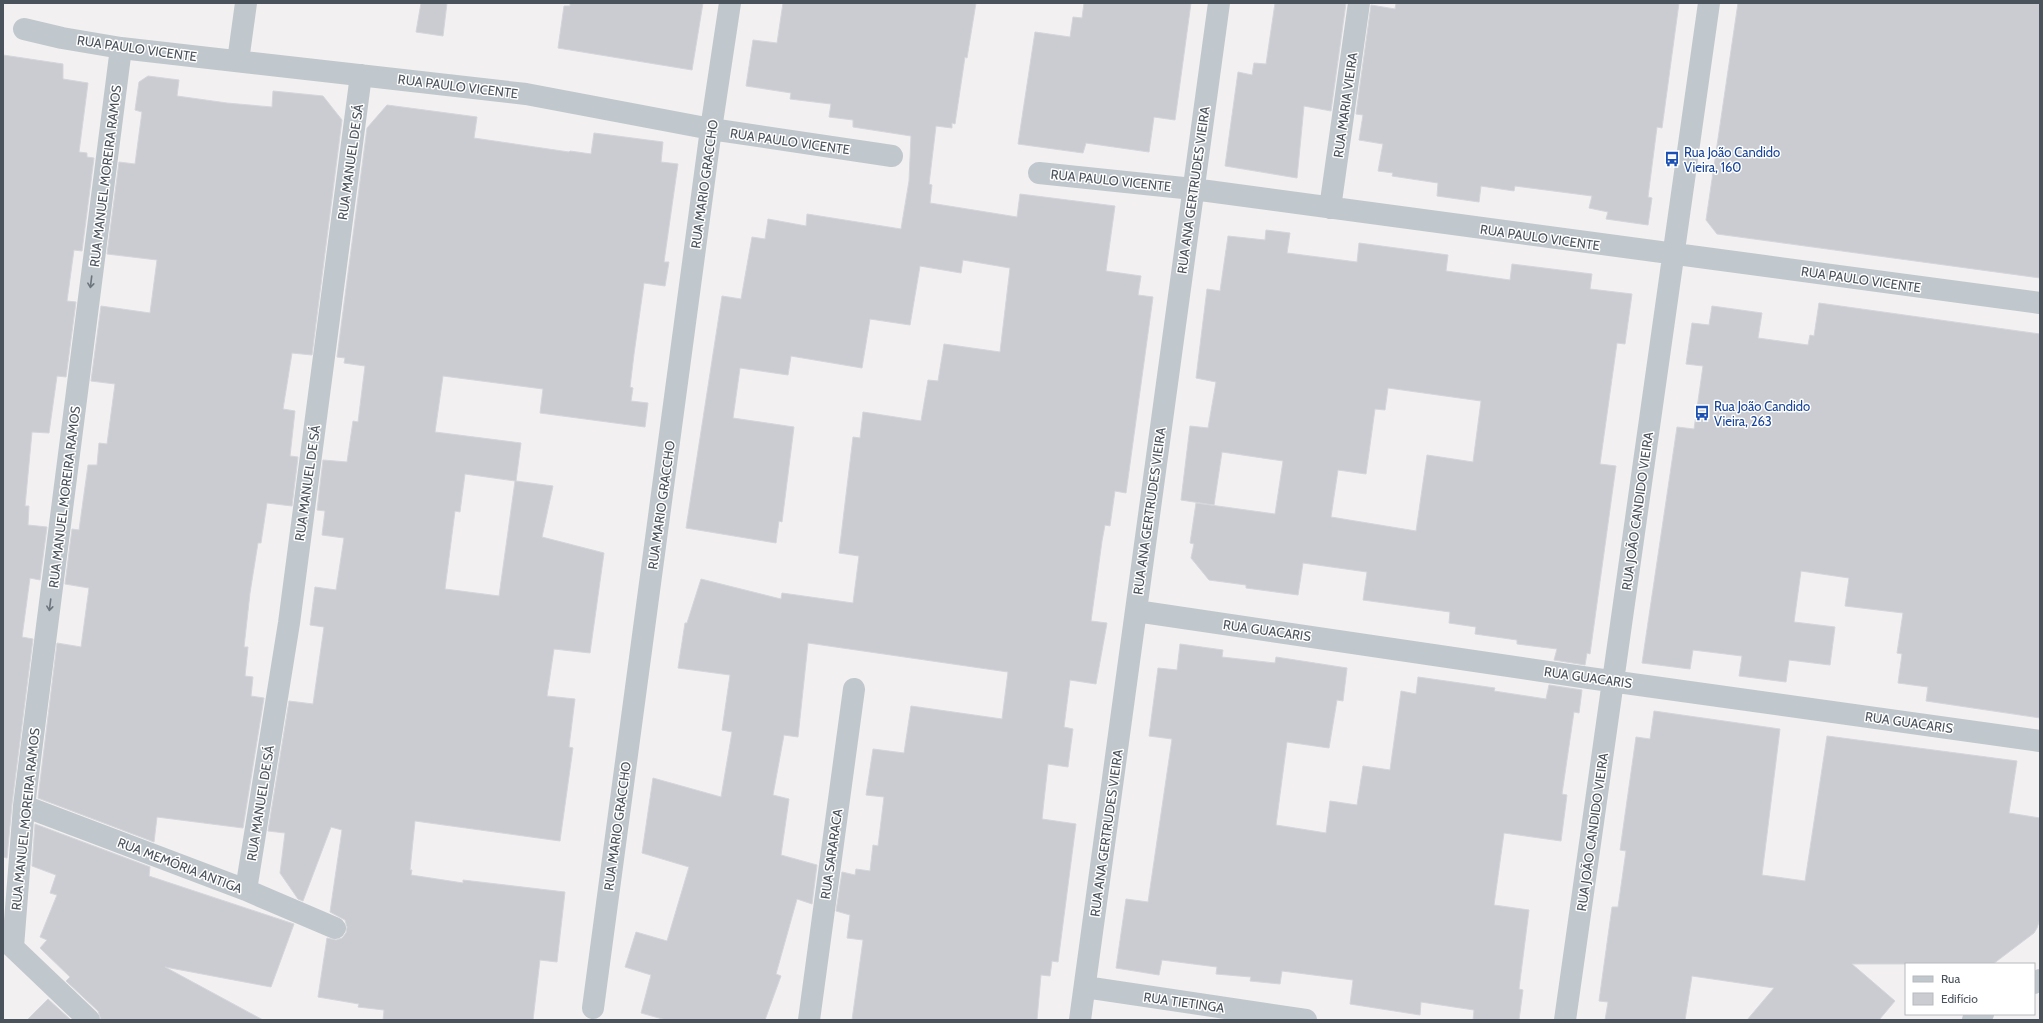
<svg xmlns="http://www.w3.org/2000/svg" width="2043" height="1023" font-family="Cabin,sans-serif">
<rect width="100%" height="100%" fill="#f2f0f0"/>
<path fill="#cbccd2" stroke="#d5d6db" fill-rule="evenodd" d="M421,3H447L443,36L416,32Z
M570,3H703L692,70L558,48L564,6H570Z
M783,3H976L967,58L965,57L955,124L952,123V128L936,126L929,184L932,185L930,203L1017,217L1020,194L1115,206L1106,271L1141,276L1138,295L1153,297L1126,493L1115,491L1110,526L1105,525L1102,541L1091,621L1107,623L1096,684L1070,680L1064,727L1073,729L1068,767L1048,764L1042,819L1076,824L1058,962L1052,961L1050,976L1041,975L1037,1020H852L863,940L847,938L850,915L836,911L842,872L855,875L856,869L870,871L873,845L878,846L884,797L866,795L873,749L904,753L911,706L1002,719L1008,672L808,643L798,737L784,735L773,795L789,799L781,855L817,865L812,904L797,899L776,974L781,976L765,1020H666L641,1013L651,975L625,967L636,932L667,941L689,867L642,853L653,778L721,797L732,732L722,730L730,675L678,668L685,623H687L701,579L781,599L782,593L853,603L859,556L839,553L853,437L860,438L863,412L921,421L928,380L938,381L944,344L1000,352L1010,268L963,260L961,273L920,266L910,325L870,319L862,368L791,356L788,375L740,368L733,418L794,427L782,522L779,521L776,543L686,528L722,296L741,299L752,237L765,239L768,219L806,226L807,214L901,229L909,181L911,136L853,127V120L829,117L831,104L790,99L791,93L746,86L753,40L777,43Z
M1084,3H1191L1175,120L1154,117L1149,152L1086,143L1083,153L1018,144L1035,32L1070,37L1073,17L1082,18Z
M1275,3H1346L1331,111L1304,106L1297,178L1225,166L1238,72L1252,75L1254,63L1266,64Z
M1396,3H1679L1662,128L1657,127L1648,197L1652,198L1648,225L1606,219L1608,212L1589,208L1592,196L1515,186L1514,191L1481,186L1479,202L1437,196L1438,183L1392,176L1393,173L1378,171L1383,144L1359,140L1363,115L1356,114L1371,5L1395,9Z
M1738,3H2040V278L1717,234L1706,220Z
M3,55L63,64V79L88,83L79,152L87,153V157L94,158L82,251L74,250L67,301L76,302L66,377L57,376L49,433L32,432L25,506H29L28,525L47,527L40,580L30,578L22,637L33,639L12,804L7,858L3,857Z
M148,76L179,80L177,96L227,103L272,107L273,91L323,96L342,120L312,355L292,353L283,409L295,411L290,456L298,457L292,506L267,503L261,543H258L250,593L244,647H248L245,676L253,677L251,696L264,698L243,828L157,817L154,842L38,798L57,643L81,647L89,588L65,584L72,529L79,530L88,465H97L99,443L107,444L115,384L91,381L101,306L150,313L157,260L107,254L119,162L135,164L142,112L135,110L139,82Z
M387,105L477,117L474,138L569,152L570,151L591,154L594,133L663,142L661,162L678,164L664,262H669L665,286L644,283L634,354L630,387L633,388L631,401L648,403L645,427L540,413L543,389L443,376L435,432L521,443L516,481L553,486L542,537L604,553L590,653L554,649L547,696L575,699L569,747L573,748L560,841L415,821L410,870H412L411,875L463,883V880L565,892L557,962L540,960L533,1020H383L384,1010L358,1007L359,1004L318,997L327,938L336,940L342,938L346,933L347,927L345,920L330,912L342,830L331,827L303,901L298,899L280,873L285,833L268,831L289,701L313,704L324,627L310,625L315,587L336,590L344,538L322,535L325,511L317,510L323,460L347,462L353,421L358,422L365,366L344,363L345,358L337,357L367,128ZM465,474L515,481L499,596L445,589L455,511L460,512Z
M1266,230L1290,233L1287,253L1357,262L1359,243L1448,255L1446,271L1510,280L1512,264L1592,274L1590,289L1632,294L1625,344L1617,343L1600,464L1616,466L1590,654L1587,653L1585,665L1554,660L1557,649L1517,644V640L1475,634L1476,627L1449,623L1450,612L1363,600L1367,572L1303,563L1298,595L1246,588V585L1209,580L1191,558L1194,544L1190,543L1196,503L1275,514L1283,461L1222,452L1214,505L1181,500L1190,426L1208,428L1216,382L1196,378L1207,289L1220,291L1228,236L1265,240ZM1388,388L1481,401L1473,462L1427,455L1416,531L1331,517L1338,470L1366,474L1375,409L1385,410Z
M1819,303L2040,334V718L1926,701L1928,687L1898,683L1902,654L1897,653L1903,613L1845,606L1849,578L1801,571L1794,622L1835,627L1830,665L1789,660L1786,682L1739,676L1742,656L1693,650L1690,669L1642,663L1677,427L1694,429L1703,366L1686,364L1692,323L1709,325L1712,306L1762,313L1758,338L1808,345L1810,335L1814,336Z
M1180,644L1223,650L1222,657L1275,663L1276,657L1347,668L1343,701L1337,700L1329,748L1287,742L1276,825L1326,833L1330,801L1357,805L1363,766L1390,770L1401,691L1416,694L1418,677L1495,688L1494,691L1546,699L1549,685L1582,690L1579,713L1574,712L1562,794L1567,795L1561,841L1504,833L1494,905L1529,910L1519,989L1523,990L1519,1020H1473L1474,1010L1421,1002L1420,1015L1350,1004L1353,980L1282,971L1280,984L1250,981L1251,977L1216,974L1217,967L1162,960L1159,975L1116,968L1126,899L1148,902L1172,739L1149,736L1158,668L1177,670Z
M1654,711L1780,729L1762,875L1805,881L1827,736L2017,761L2009,813L2040,818V919L2037,928L2034,933L1993,964H1852L1895,1001L1879,1020H1747L1774,988L1692,976L1685,1020H1605L1608,1002L1599,1001L1612,907H1618L1626,851L1620,850L1636,737L1650,739Z
M35,824L150,867L149,876L294,924L271,987L165,967L263,1020H101L98,1011L66,981L70,977L40,948L47,940L40,937L57,895L50,893L56,875L32,866Z
M48,999L71,1020H27Z"/>
<g fill="none" stroke-linecap="round" stroke-linejoin="round">
<path stroke="#c0c7cd" stroke-width="22" d="M24,29L62,38L121,48L526,94L711,129L892,156
M238,61L246,3
M1039,173L1193,189L2040,303
M1330,208L1359,3
M1136,611L1589,678L2040,741
M24,806L246,890L335,928
M246,890L289,623L361,75
M3,938L89,1020
M13,947L24,806L121,48
M1085,987L1306,1020
M593,1008L711,129L730,3
M809,1020L854,689
M1080,1020L1219,3
M1565,1020L1709,3"/>
<path stroke="#c0c7cd" stroke-width="22" d="M2034,983L2040,980
M1973,1020L1983,1014"/>
</g>
<defs><path id="oneway-shaft" d="M-6 0H5M1.5-3L5.5 0L1.5 3" fill="none" stroke-width="1.6" stroke-linecap="round" stroke-linejoin="round"/></defs>
<g stroke="#6d757d">
<use href="#oneway-shaft" transform="translate(91 282) rotate(97)"/>
<use href="#oneway-shaft" transform="translate(50 605) rotate(97)"/>
</g>
<defs>
<g id="bus-bare" transform="scale(1.2)"><path d="M-5-6H5V4H4V6H2V4H-2V6H-4V4H-5ZM-3.5-4V0h7V-4ZM-3.5 1.2v1.5H-2V1.2ZM2 1.2v1.5H3.5V1.2Z" fill="#1a4fb4" stroke="#fff" stroke-width="2.5" paint-order="stroke"/></g>
</defs>
<g fill-rule="evenodd">
<use href="#bus-bare" x="1672" y="159"/>
<use href="#bus-bare" x="1702" y="413"/>
</g>
<g text-anchor="middle" dominant-baseline="central" stroke-width="3" stroke-linejoin="round" paint-order="stroke">
<g font-size="13" fill="#4a525b" stroke="#fff">
<text transform="translate(137 48) rotate(8)">RUA PAULO VICENTE</text>
<text transform="translate(458 86) rotate(7)">RUA PAULO VICENTE</text>
<text transform="translate(1345 105) rotate(-82)">RUA MARIA VIEIRA</text>
<text transform="translate(790 141) rotate(8)">RUA PAULO VICENTE</text>
<text transform="translate(350 162) rotate(-82)">RUA MANUEL DE SÁ</text>
<text transform="translate(105 176) rotate(-83)">RUA MANUEL MOREIRA RAMOS</text>
<text transform="translate(1111 180) rotate(6)">RUA PAULO VICENTE</text>
<text transform="translate(704 184) rotate(-82)">RUA MARIO GRACCHO</text>
<text transform="translate(1193 190) rotate(-82)">RUA ANA GERTRUDES VIEIRA</text>
<text transform="translate(1540 237) rotate(8)">RUA PAULO VICENTE</text>
<text transform="translate(1861 279) rotate(8)">RUA PAULO VICENTE</text>
<text transform="translate(307 483) rotate(-82)">RUA MANUEL DE SÁ</text>
<text transform="translate(64 497) rotate(-83)">RUA MANUEL MOREIRA RAMOS</text>
<text transform="translate(661 505) rotate(-82)">RUA MARIO GRACCHO</text>
<text transform="translate(1149 511) rotate(-82)">RUA ANA GERTRUDES VIEIRA</text>
<text transform="translate(1637 511) rotate(-82)">RUA JOÃO CANDIDO VIEIRA</text>
<text transform="translate(1267 630) rotate(8)">RUA GUACARIS</text>
<text transform="translate(1588 677) rotate(8)">RUA GUACARIS</text>
<text transform="translate(1909 722) rotate(8)">RUA GUACARIS</text>
<text transform="translate(260 803) rotate(-81)">RUA MANUEL DE SÁ</text>
<text transform="translate(25 819) rotate(-84)">RUA MANUEL MOREIRA RAMOS</text>
<text transform="translate(617 826) rotate(-82)">RUA MARIO GRACCHO</text>
<text transform="translate(1592 832) rotate(-82)">RUA JOÃO CANDIDO VIEIRA</text>
<text transform="translate(1106 833) rotate(-82)">RUA ANA GERTRUDES VIEIRA</text>
<text transform="translate(831 854) rotate(-82)">RUA SARARACA</text>
<text transform="translate(180 865) rotate(21)">RUA MEMÓRIA ANTIGA</text>
<text transform="translate(1184 1002) rotate(8)">RUA TIETINGA</text>
</g>
<g font-size="13" fill="#164399" stroke="#fff" text-anchor="start">
<text x="1684" y="152">Rua João Candido<tspan x="1684" dy="15">Vieira, 160</tspan></text>
<text x="1714" y="406">Rua João Candido<tspan x="1714" dy="15">Vieira, 263</tspan></text>
</g>
</g>
<rect width="2043" height="1023" fill="none" stroke="#4a525b" stroke-width="8"/>
<rect x="1905" y="963" width="130" height="52" fill="#ffffff" stroke="#b7babd"/>
<rect x="1913" y="976" width="20" height="6" fill="#c0c7cd" stroke="#b7babd"/>
<text x="1941" y="983" font-size="12" fill="#4a525b">Rua</text>
<rect x="1913" y="993" width="20" height="12" fill="#cbccd2" stroke="#b7babd"/>
<text x="1941" y="1003" font-size="12" fill="#4a525b">Edifício</text>
</svg>
